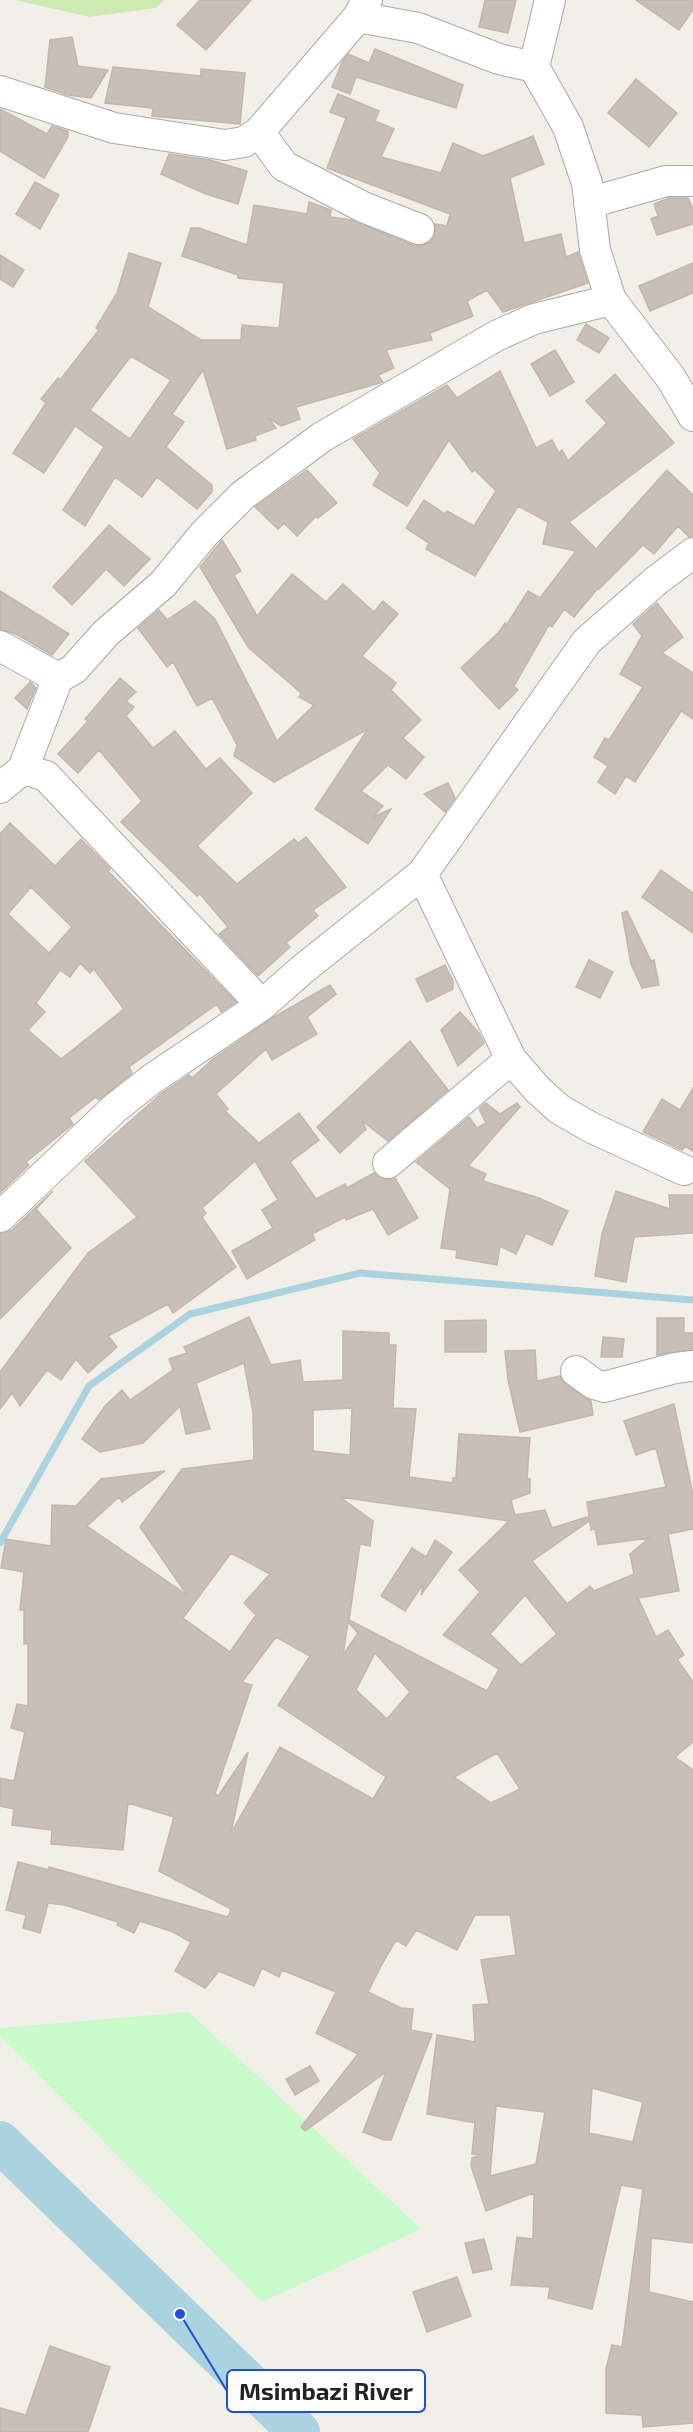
<svg xmlns="http://www.w3.org/2000/svg" width="693" height="2432" font-family="'Exo 2',sans-serif">
<rect width="100%" height="100%" fill="#f2efe9"/>
<path fill="#cdebb0" d="M15,0H164L156,8L89,17Z"/>
<path fill="#c8facc" d="M189,2012L421,2229L262,2302L0,2036V2028Z"/>
<g fill="none" stroke-linecap="round" stroke-linejoin="round">
<path stroke="#aad3df" stroke-width="7" d="M0,1543L89,1386L190,1314L360,1273L693,1300"/>
<path stroke="#aad3df" stroke-width="42" d="M0,2142L299,2432"/>
</g>
<path fill="#c7bfb8" stroke="#c4b6ab" stroke-width="1.5" fill-rule="evenodd" d="M200,0H251L206,50L177,25Z
M485,0H516L508,33L479,27Z
M636,0H693V10L679,30Z
M72,37L78,66L108,70L91,98L68,95L45,87L50,40Z
M375,49L463,85L456,108L356,77L350,94L332,87L342,62L348,54L369,63Z
M113,67L201,76V69L245,73L240,124L152,116L153,108L105,103Z
M636,79L677,113L649,147L608,113Z
M338,94L379,111L375,121L394,129L381,157L441,173L453,143L483,156L533,136L544,164L510,178L524,243L561,234L566,257L578,252L588,283L503,312L487,290L467,301L473,316L430,333L432,340L386,350L394,368L378,375L383,382L296,407L300,419L281,426L267,417L276,428L255,436L256,440L227,449L203,370L172,414L184,422L166,447L212,485V492L197,509L157,477L142,497L115,477L85,526L63,510L104,447L75,426L44,473L13,453L46,403L41,399L58,378L60,380L99,330L96,328L117,293L129,253L161,263L148,307L201,340H241L242,325L279,328L284,283L238,278V275L182,256L191,228H199L247,245L254,205L307,214L309,202L331,210L330,217L351,220L413,245L422,246L430,242L435,235V224L447,226L450,214L327,168L346,118L330,112ZM131,356L171,380L130,439L90,410Z
M0,109L47,134L52,126L68,131V137L44,178L0,151Z
M169,154L210,160L247,171L238,204L206,194L161,174Z
M35,182L59,195L40,229L16,214Z
M669,198H688L693,209V224L657,235L651,219L658,216L654,204Z
M0,255L24,270L13,287L0,279Z
M693,263V293L650,311L639,286Z
M586,324L609,338L599,353L577,340Z
M555,350L574,382L550,396L531,364Z
M500,371L536,448L552,440L559,453L562,450L568,461L607,423L586,401L615,374L674,443L569,522L596,549L667,470L693,495V536L689,537L678,526L654,554L643,545L599,589L598,588L574,617L564,609L552,627L549,625L514,686L518,690L499,709L461,668L499,632L505,623L507,624L528,591L540,598L576,551L543,544L548,522L518,506L475,576L426,549L429,543L406,528L424,500L445,514L447,511L474,526L496,491L475,470L472,472L449,440L407,506L373,485L380,473L353,439L447,385L457,398Z
M307,470L337,503L318,518L316,516L297,536L284,523L278,529L255,507Z
M109,525L150,559L124,586L106,569L72,605L53,587Z
M222,540L241,571L234,575L257,616L292,574L326,602L343,584L374,612L383,601L398,614L362,656L396,683L391,690L421,720L403,738L424,757L406,779L388,765L361,791L383,806L373,817L391,809L368,844L315,809L368,729L274,782L234,756L237,745L212,698L197,706L173,662L167,667L138,628L159,610L167,620L195,601L215,619L277,741L314,705L299,697L301,693L248,647L200,567Z
M0,591L69,634L52,655L16,634L0,629Z
M657,603L683,637L662,653L693,673V719L681,711L635,782L626,776L615,794L598,782L608,766L594,757L605,738L609,740L643,687L620,674L642,636L633,624Z
M120,678L136,692L126,701L134,707L126,716L153,748L175,731L206,769L220,758L252,793L197,846L237,884L294,839L298,843L306,837L346,887L313,910L318,916L286,943L290,947L258,976L219,934L228,927L200,894L197,896L121,822L142,801L99,750L78,773L58,754L88,721L85,719Z
M30,682L36,688L27,709L15,698Z
M448,783L455,798L445,812L424,794Z
M10,823L55,866L81,839L110,869L108,871L236,1002L221,1012L217,1004L129,1067L132,1073L99,1100L96,1097L69,1118L73,1124L26,1162L29,1165L0,1193V834ZM31,887L72,927L49,953L8,914ZM80,963L90,973L94,969L124,1009L61,1059L28,1030L45,1012L36,1003L60,970L70,977Z
M661,870L693,893V933L642,897Z
M627,911L651,961L654,960L659,985L642,988L631,964L622,913Z
M589,960L613,972L600,998L576,987Z
M445,965L453,981V989L427,1002L416,979Z
M330,985L336,994L307,1017L317,1034L272,1060L266,1049L216,1094L228,1109L225,1111L259,1143L299,1113L319,1140L290,1162L316,1199L345,1184L347,1188L374,1173L383,1179L395,1178L418,1218L388,1235L373,1209L346,1220L345,1217L312,1234L315,1240L247,1279L232,1251L273,1228L262,1210L278,1200L255,1161L202,1208L206,1213L202,1217L236,1267L173,1313L168,1304L108,1336L117,1347L88,1373L76,1359L61,1380L47,1370L20,1406L12,1393L0,1409V1372L88,1253L137,1217L85,1161L162,1093L189,1075L192,1078L213,1059L274,1017Z
M460,1012L479,1033L484,1043L458,1066L441,1030Z
M410,1041L448,1090L388,1141L362,1121L366,1129L340,1153L317,1127Z
M693,1088V1151L685,1146L682,1150L643,1132L662,1099L680,1110Z
M486,1103L500,1114L517,1103L520,1107L468,1166L486,1174L483,1181L539,1198L568,1211L552,1245L526,1233L516,1254L500,1246L497,1265L456,1258L457,1250L441,1248L450,1189L416,1162L469,1117L477,1128L486,1123L479,1109Z
M53,1191L36,1209L71,1248L0,1319V1234L12,1230Z
M616,1191L670,1209L669,1195H693V1233L634,1237L626,1282L595,1276L602,1234Z
M249,1317L271,1365L300,1360L303,1382L343,1380V1331L389,1333V1345H396L393,1408L416,1409L409,1477L453,1483V1478H456L459,1434L530,1438L527,1478L530,1479V1493L511,1500L515,1515L545,1510L552,1528L587,1517L589,1521L532,1561L567,1604L590,1586L594,1591L634,1574L630,1554L649,1538L598,1545L595,1529L591,1530L587,1502L666,1487L656,1448L636,1455L624,1421L674,1404L693,1495V1529L668,1534L679,1591L638,1598L656,1637L668,1630L684,1655L677,1659L693,1682V1742L675,1757L693,1770V2243L651,2238L649,2292L693,2302V2423L643,2427L642,2415L606,2413V2369L612,2345L622,2347L643,2189L621,2185L592,2309L548,2298L550,2287L511,2285L517,2237L533,2239L534,2193L486,2211L471,2166L472,2158L481,2155L472,2154L475,2123L427,2114L437,2035L475,2042L473,2005L489,2004L481,1960L516,1955L510,1915H475L457,1950L416,1930L406,1946L396,1940L382,1964L368,1992L401,2008L413,2009L411,2030L432,2034L391,2140H384L363,2132L386,2072L305,2131L301,2127L358,2054L316,2033L336,1992L282,1970L279,1977L262,1968L254,1986L219,1971L205,1988L175,1971L191,1942L173,1932L140,1921L134,1933L117,1925L118,1922L65,1905L48,1903L40,1933L23,1928L26,1915L6,1910L18,1862L49,1870V1867L228,1917L231,1909L159,1871L174,1817L128,1803L123,1850L51,1844L52,1830L12,1825L14,1809L0,1806V1778L14,1781L25,1732L11,1728L17,1704L28,1706V1643L24,1644V1610H20L24,1572L1,1568L6,1539L51,1546L52,1505L76,1506L101,1479L165,1471L122,1502L119,1497L87,1526L187,1595L140,1527L182,1469L254,1460L253,1412L244,1363L196,1383L210,1429L186,1434L180,1406L143,1443L100,1452L82,1439L105,1406L122,1390L130,1400L173,1370L169,1359L187,1353L184,1347ZM352,1408L350,1455L313,1451V1410ZM340,1497L509,1521L459,1570L480,1592L443,1635L499,1669L487,1691L349,1620L360,1544L370,1546L373,1521ZM231,1553L270,1574L244,1603L256,1615L230,1652L183,1618ZM525,1595L557,1634L521,1665L490,1634ZM348,1622L358,1633L343,1655ZM276,1637L310,1656L278,1705L386,1777L373,1799L280,1747L231,1833L248,1752L218,1796L215,1794L252,1685L242,1682ZM375,1653L410,1692L387,1719L356,1690ZM497,1753L520,1789L491,1803L454,1777ZM592,2088L643,2102L633,2142L589,2133ZM496,2106L545,2112L536,2164L490,2176Z
M657,1318H684V1333H693V1349L657,1355Z
M486,1320V1352H445V1321Z
M603,1337L624,1339L622,1357H601Z
M535,1350L537,1381L560,1376L566,1385L591,1401L593,1415L520,1432L508,1380L505,1351Z
M435,1540L452,1552L421,1595L423,1584L405,1611L381,1596L412,1548L426,1557Z
M310,2066L319,2081L295,2095L286,2079Z
M484,2239L492,2269L473,2273L465,2243Z
M457,2277L471,2316L427,2332L413,2292Z
M50,2346L110,2367L88,2432H0V2408L26,2415Z"/>
<g fill="none" stroke-linecap="round" stroke-linejoin="round">
<g stroke="#a9a9a9" stroke-width="32">
<path id="minor" d="M550,0L534,67L568,127L587,183L595,250L611,300L671,378L693,416
M358,17L418,28L499,59L534,67
M0,91L114,128L225,145L244,142L259,132L358,17L367,0
M259,132L284,166L363,207L419,229
M589,203L666,181H693
M0,646L58,678L74,669L106,633L163,584L204,534L243,495L322,437L496,336L534,319L611,300
M23,769L58,678
M0,788L23,769L46,776L262,1005
M422,874L511,1059L538,1090L559,1109L592,1128L684,1170
M388,1163L511,1059
M0,1217L115,1108L152,1079L262,1005L303,969L422,874L587,641L657,580L693,553
M576,1371L594,1384L604,1387L675,1368L693,1366"/>
</g>
<use href="#minor" stroke="#fff" stroke-width="30"/>
</g>
<path fill="none" stroke="#1d4ed8" stroke-width="2" d="M180 2314L227 2391"/>
<circle fill="#1d4ed8" stroke="#fff" stroke-width="2" cx="180" cy="2314" r="6"/>
<rect fill="#fff" stroke="#1d4ed8" stroke-width="2" x="227" y="2370" width="198" height="42" rx="6"/>
<g font-size="24" text-anchor="middle" font-weight="bold" fill="#222">
<text x="326" y="2400">Msimbazi River</text>
</g>
</svg>
